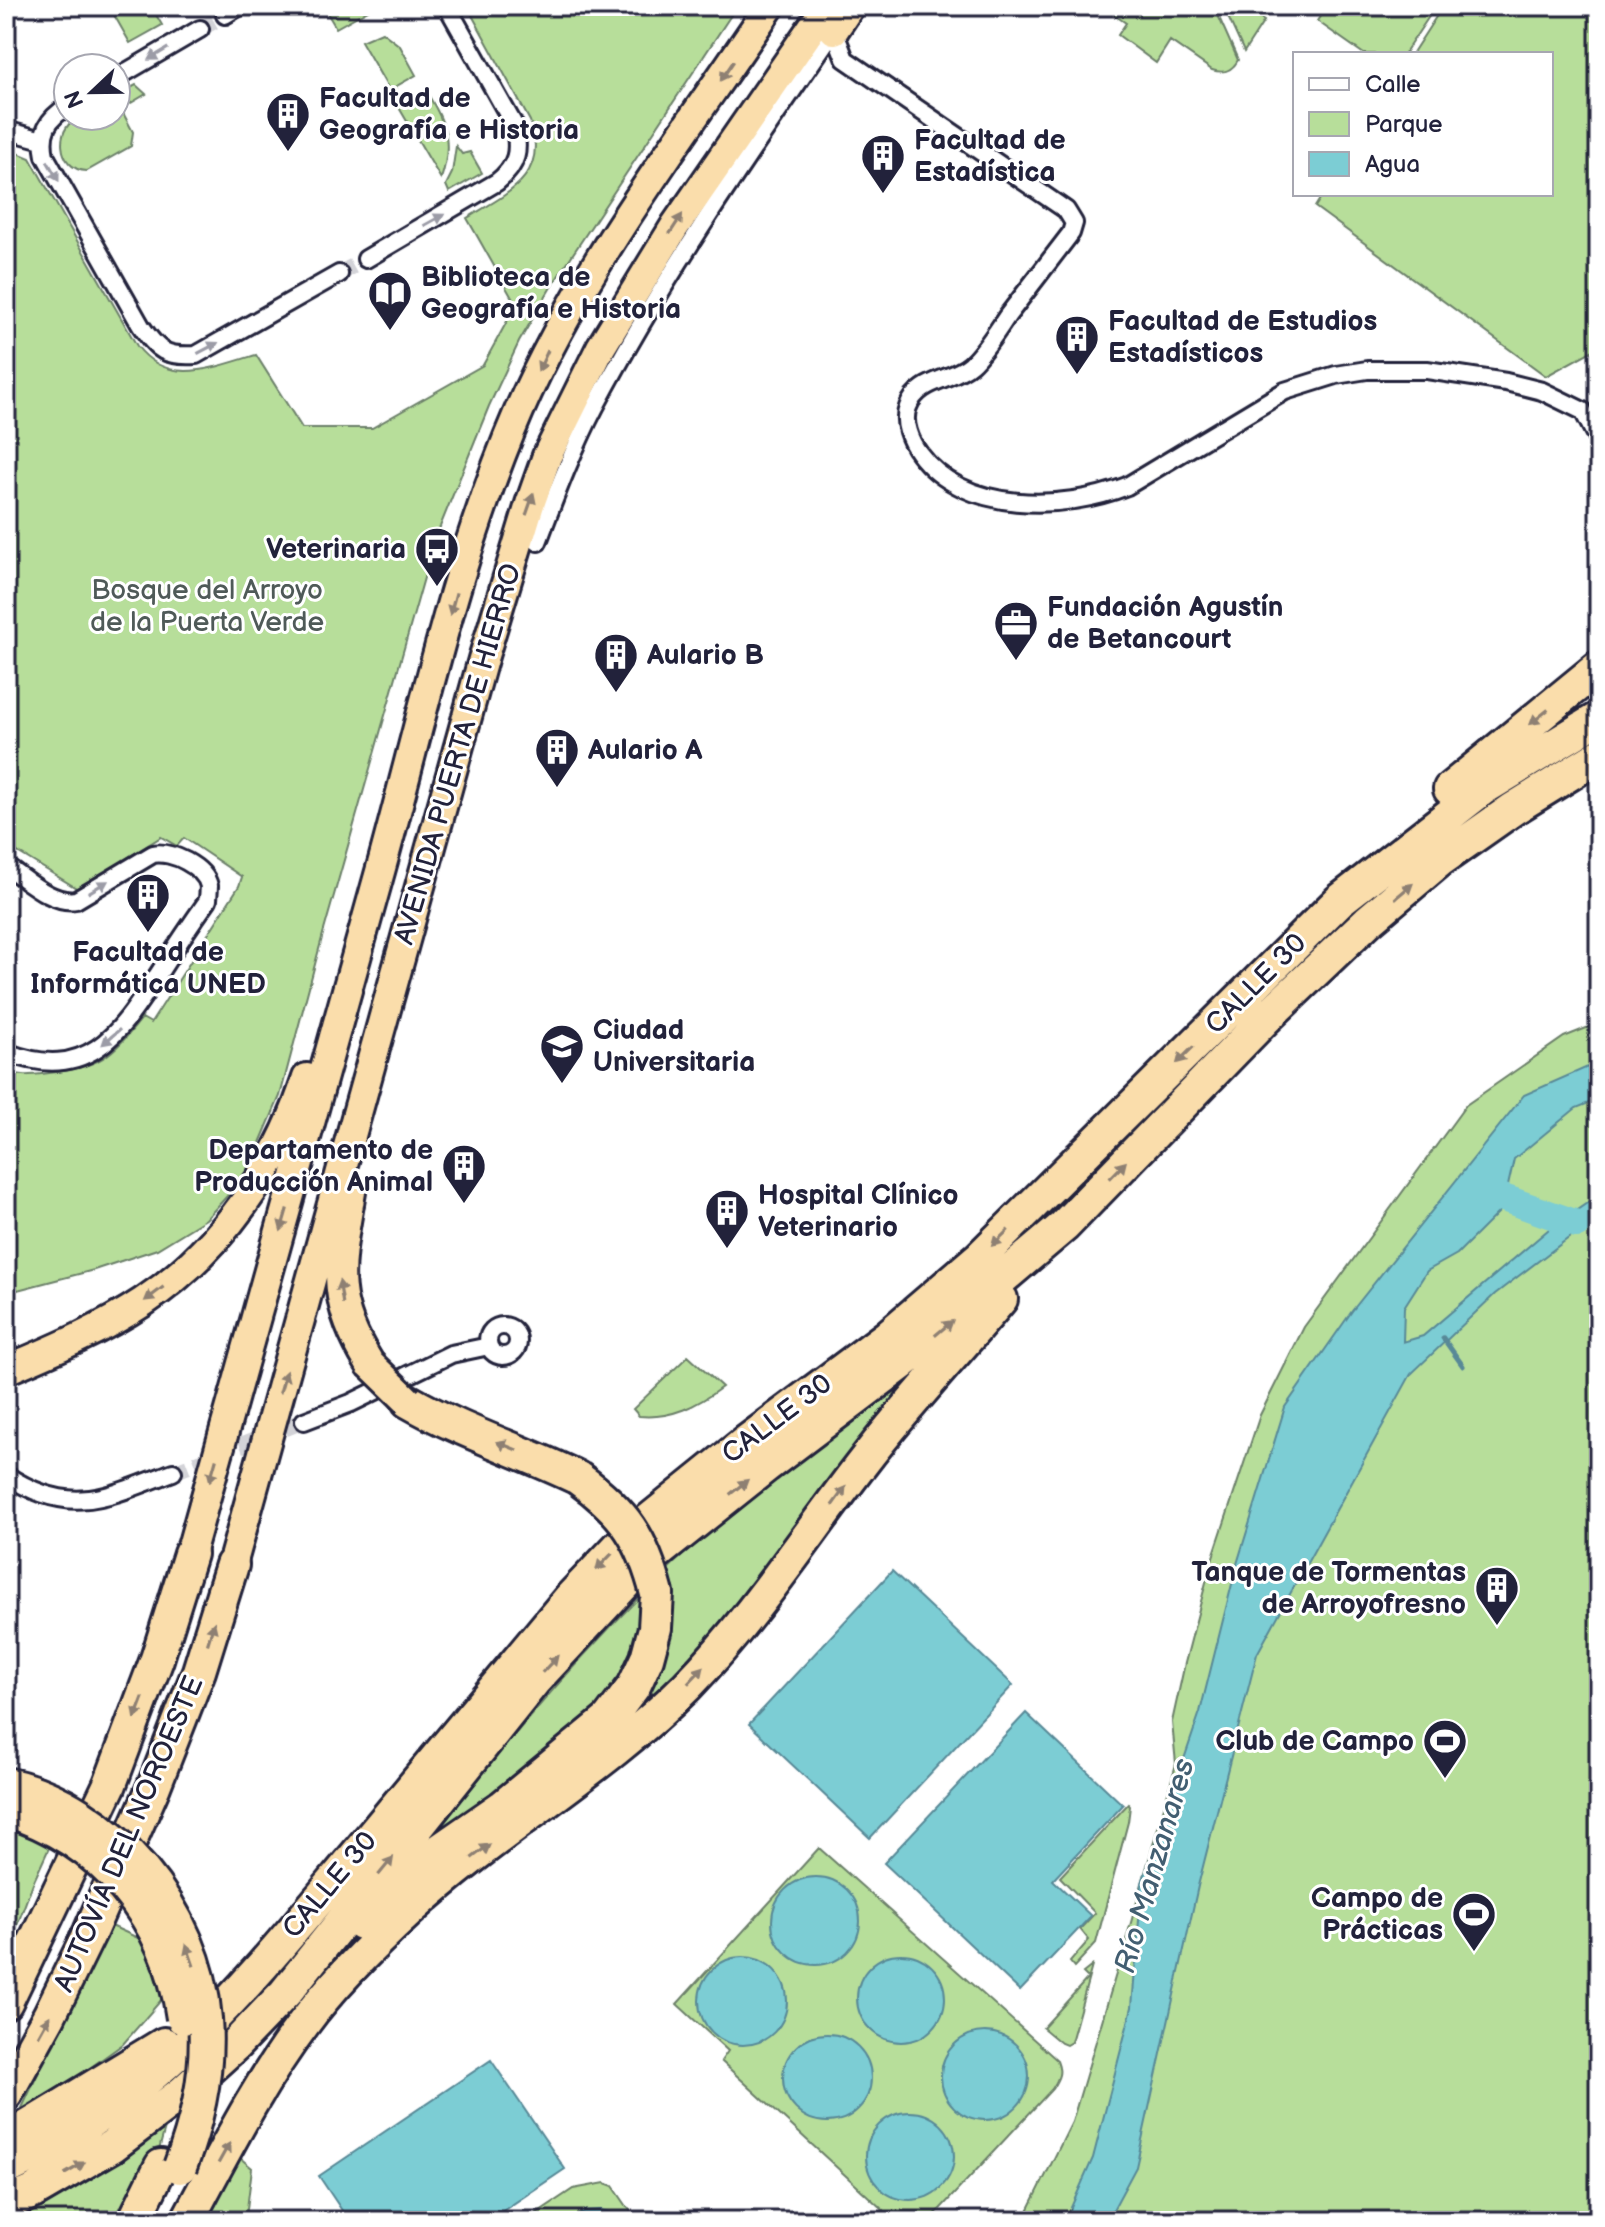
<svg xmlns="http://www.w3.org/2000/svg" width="1605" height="2227" font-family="'Balsamiq Sans',sans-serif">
<rect width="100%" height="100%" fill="#fff"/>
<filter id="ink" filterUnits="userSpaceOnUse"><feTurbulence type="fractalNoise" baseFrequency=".0125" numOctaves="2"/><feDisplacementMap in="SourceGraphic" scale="16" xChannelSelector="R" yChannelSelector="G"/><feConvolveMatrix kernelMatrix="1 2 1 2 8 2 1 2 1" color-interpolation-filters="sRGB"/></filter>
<g filter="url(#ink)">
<path fill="#b7de9a" stroke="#6c806a" stroke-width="2" d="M109,6H151L162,25L130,43Z
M323,6H375L336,28Z
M467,6H737L551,287L519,342L489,406L435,539L323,934L280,1096L251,1164L228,1195L206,1219L157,1249L94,1270L6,1293V1072C22,1077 33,1075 49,1073C101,1066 109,1059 142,1018L151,1023L239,886L242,877L184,838L177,846L161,837L78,889L6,845V148L30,158L137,346C169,388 214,367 256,355L302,428H372L483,365L516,305L467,218C507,194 550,176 530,121Z
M1101,6H1176L1189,15L1196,6H1214L1238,60C1232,71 1224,74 1212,70L1170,41L1156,63L1118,35L1126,23Z
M1223,6H1241L1264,21L1244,52Z
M1327,6H1436L1404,54H1364L1317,21Z
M1443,6H1599V347L1546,376L1315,207L1323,194H1551V54H1412Z
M382,32L400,46L416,75L395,87L396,90L391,93L361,41Z
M136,85L146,94L121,109L133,132L131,146L87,171C56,170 53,123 83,116C93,114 106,116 116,116V96Z
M427,93C446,123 453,143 441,179L398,106Z
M456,146L462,154L470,152L482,173L449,192L446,185L452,173Z
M1599,1023V2221H1023L1072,2122L1124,1947L1176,1764L1172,1722L1185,1663L1211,1563L1260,1415L1304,1327L1466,1105L1564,1037Z
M688,1356L722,1387C697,1406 671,1419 639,1416L633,1409Z
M905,1379L840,1473L710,1646L594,1743L438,1831C529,1711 629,1598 744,1500C794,1456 851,1419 905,1379Z
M1128,1804L1130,1806L1128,1822L1096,1943L1074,1967L1070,1962L1089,1940L1080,1929L1095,1913L1060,1877Z
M6,1821L49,1848L33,1883L6,1955Z
M819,1848L1057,2060C1062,2072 1059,2078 1052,2089L929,2221H895L721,2061L728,2051L677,2004Z
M107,1924L158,1947L169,1991L123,2044L16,2121Z
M1092,1966L1071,2042L1066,2045L1061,2043L1043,2028L1088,1978L1083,1973Z
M166,2124L146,2198L131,2221H14L46,2204Z
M233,2152L252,2168L246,2217L248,2221H189Z
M605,2183L613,2186L637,2221H525L573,2189Z"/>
<path fill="#7ccdd4" stroke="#588997" stroke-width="2" d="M1599,1062V1099L1576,1108L1514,1159L1503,1208L1457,1254L1427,1271L1404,1307L1403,1342L1423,1336L1549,1229L1599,1195V1215L1495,1294L1411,1374L1257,1654L1198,1886L1136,2167L1107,2221H1065L1093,2158L1132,2007L1142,1883L1200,1712L1237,1564L1285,1407L1352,1311L1524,1095Z
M892,1571L1013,1685L870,1838L749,1724Z
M1026,1713L1123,1805L1053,1880L1091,1916L1020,1991L884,1863Z
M772 1921a44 44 0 1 1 88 0a44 44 0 1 1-88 0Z
M857 1998a44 44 0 1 1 88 0a44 44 0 1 1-88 0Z
M699 2001a44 44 0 1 1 88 0a44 44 0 1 1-88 0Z
M941 2076a44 44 0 1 1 88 0a44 44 0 1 1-88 0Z
M783 2078a44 44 0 1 1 88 0a44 44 0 1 1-88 0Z
M491,2060L565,2169L488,2221H349L319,2176Z
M866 2156a44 44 0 1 1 88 0a44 44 0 1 1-88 0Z
M601,2210L618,2215L627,2221H565L584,2211Z"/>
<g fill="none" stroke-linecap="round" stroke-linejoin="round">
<path stroke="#588997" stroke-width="5" d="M1443,1338L1463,1366"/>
<path stroke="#7ccdd4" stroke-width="28" d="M1472,1187L1577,1224"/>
<path stroke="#d3d3d8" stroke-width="16" stroke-dasharray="16 8" stroke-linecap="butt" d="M200,29L225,15
M339,274L366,259
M173,1472L304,1421"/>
<g stroke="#22223b" stroke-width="22">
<path id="minor" d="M225,15L240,6
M834,30L845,59L1066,210L1074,223L1071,233C1050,260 1029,288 1008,315C997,331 985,351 971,364C952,381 918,379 908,407C902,422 910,441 919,453C964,514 1064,511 1127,486L1285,391L1336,375L1367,370H1427L1506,382L1542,391L1583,411L1599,442
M116,78L200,29
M68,106C47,119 40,132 45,156L141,326C158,351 165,357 196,355L339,274
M6,130L42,140
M366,259L497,182C518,165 520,150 514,125L447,6
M538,542C555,497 572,451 595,407C664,276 750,152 834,30
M6,866C26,879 51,904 76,900L153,854C171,850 205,867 209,886C209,888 208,898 208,900C191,924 175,948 159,973C119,1034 88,1084 6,1052
M488 1341a15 15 0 1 1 30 0a15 15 0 1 1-30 0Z
M304,1421L351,1403L451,1354L489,1346
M6,1475C71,1518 107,1497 173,1472"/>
</g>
<g stroke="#22223b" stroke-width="34">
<path id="trunk" d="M834,30L850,6
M351,1192C339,1265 328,1297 370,1364
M6,1370C53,1350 101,1330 143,1302C221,1250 279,1166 307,1078
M190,1554C253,1325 319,1097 381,868C423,715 456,557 519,411C583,265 682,137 770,6
M232,1565L483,659L530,504L547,456L601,347L675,226L827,6"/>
</g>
<g stroke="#22223b" stroke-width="38">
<path id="motorway" d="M1450,789L1599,667
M408,1401C462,1432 522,1451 578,1478
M361,1923L440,1850L502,1807L609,1719L634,1686L647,1658L655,1628L657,1594
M6,2002L110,1784L157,1659L190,1554
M6,2094L49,2016L90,1932L154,1786L199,1671L232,1565
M6,2140L164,2044
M6,2169C158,2100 252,1979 356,1855C427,1769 499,1683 570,1598L627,1538L746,1442L888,1336L979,1258L1339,901L1484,788L1599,718
M6,2204L33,2192L112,2146L182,2093L235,2045L285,1993L535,1680L642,1565L766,1466L901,1364L1064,1226L1264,1020L1368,921L1439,861L1513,809L1599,756
M134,2221L161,2166
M187,2221C223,2154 258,2084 304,2023C334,1982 373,1944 411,1909C498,1829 603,1770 687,1686C754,1617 805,1537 864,1461C907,1405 956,1353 1001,1299"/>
</g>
<use href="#minor" stroke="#fff" stroke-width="16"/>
<use href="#trunk" stroke="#faddab" stroke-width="28"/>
<use href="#motorway" stroke="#faddab" stroke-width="32"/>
<g stroke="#22223b" stroke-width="34" stroke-linecap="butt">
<path id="trunk-bridge" d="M370,1364L408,1401"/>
</g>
<g stroke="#22223b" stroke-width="38" stroke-linecap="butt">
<path id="motorway-bridge" d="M578,1478C625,1512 643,1539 657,1594
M6,1784C112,1807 197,1912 205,2019C209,2071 198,2120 180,2167
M6,1810C102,1839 169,1918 183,2018"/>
</g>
<use href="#trunk-bridge" stroke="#faddab" stroke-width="28"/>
<use href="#motorway-bridge" stroke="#faddab" stroke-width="32"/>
</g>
<defs><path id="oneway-solid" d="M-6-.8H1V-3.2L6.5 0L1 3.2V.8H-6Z" transform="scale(2)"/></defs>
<g fill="#9c9ca7">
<use href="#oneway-solid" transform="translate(158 54) rotate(149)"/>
<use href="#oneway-solid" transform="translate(53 171) rotate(60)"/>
<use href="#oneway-solid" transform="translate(434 220) rotate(-29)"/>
<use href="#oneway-solid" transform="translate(208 348) rotate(-28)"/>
<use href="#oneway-solid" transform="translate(98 887) rotate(-31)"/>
<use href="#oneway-solid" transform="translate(111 1037) rotate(139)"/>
</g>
<g fill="#8e8073">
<use href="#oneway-solid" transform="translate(727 71) rotate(124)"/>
<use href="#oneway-solid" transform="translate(676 224) rotate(-57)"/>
<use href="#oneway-solid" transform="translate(543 361) rotate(115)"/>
<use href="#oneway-solid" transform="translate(530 504) rotate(-71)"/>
<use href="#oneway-solid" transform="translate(453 604) rotate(105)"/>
<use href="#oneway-solid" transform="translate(1539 717) rotate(141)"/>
<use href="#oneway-solid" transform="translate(1404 891) rotate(-40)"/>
<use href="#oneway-solid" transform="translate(1185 1055) rotate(135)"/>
<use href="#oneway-solid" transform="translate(1118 1170) rotate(-46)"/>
<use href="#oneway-solid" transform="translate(284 1220) rotate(106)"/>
<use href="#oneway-solid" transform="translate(1000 1238) rotate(136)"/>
<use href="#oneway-solid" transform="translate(341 1292) rotate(-99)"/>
<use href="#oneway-solid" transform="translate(154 1294) rotate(143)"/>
<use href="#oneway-solid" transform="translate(944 1328) rotate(-40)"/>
<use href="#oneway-solid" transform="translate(283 1382) rotate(-74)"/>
<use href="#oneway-solid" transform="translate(507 1446) rotate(-158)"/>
<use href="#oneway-solid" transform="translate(213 1470) rotate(106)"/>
<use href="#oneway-solid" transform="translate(739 1487) rotate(-39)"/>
<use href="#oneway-solid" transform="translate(839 1496) rotate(-54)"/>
<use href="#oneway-solid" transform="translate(604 1562) rotate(134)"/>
<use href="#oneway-solid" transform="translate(211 1633) rotate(-73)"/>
<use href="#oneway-solid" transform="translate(550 1664) rotate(-47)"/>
<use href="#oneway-solid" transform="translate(696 1675) rotate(-47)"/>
<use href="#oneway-solid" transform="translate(139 1708) rotate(111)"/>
<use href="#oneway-solid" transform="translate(481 1851) rotate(-37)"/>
<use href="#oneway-solid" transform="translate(386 1866) rotate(-51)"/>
<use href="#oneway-solid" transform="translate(190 1955) rotate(-109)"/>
<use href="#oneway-solid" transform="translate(44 2026) rotate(-61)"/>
<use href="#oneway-solid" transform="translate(224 2153) rotate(-61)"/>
<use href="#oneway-solid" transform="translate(75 2168) rotate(-30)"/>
</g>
</g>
<defs>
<g id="building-pin" transform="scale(2.3)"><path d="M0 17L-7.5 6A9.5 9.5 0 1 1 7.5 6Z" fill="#22223b" stroke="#fff"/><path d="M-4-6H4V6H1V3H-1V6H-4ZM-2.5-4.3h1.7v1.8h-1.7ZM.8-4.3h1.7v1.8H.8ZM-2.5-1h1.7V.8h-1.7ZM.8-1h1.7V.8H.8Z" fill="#fff"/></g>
<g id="library-pin" transform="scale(2.3)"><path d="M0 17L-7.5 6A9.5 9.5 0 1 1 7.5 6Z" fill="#22223b" stroke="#fff"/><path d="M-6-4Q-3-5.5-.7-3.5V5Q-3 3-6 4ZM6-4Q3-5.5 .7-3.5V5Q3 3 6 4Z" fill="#fff"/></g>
<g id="bus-pin" transform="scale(2.3)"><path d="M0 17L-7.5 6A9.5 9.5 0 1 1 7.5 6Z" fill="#22223b" stroke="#fff"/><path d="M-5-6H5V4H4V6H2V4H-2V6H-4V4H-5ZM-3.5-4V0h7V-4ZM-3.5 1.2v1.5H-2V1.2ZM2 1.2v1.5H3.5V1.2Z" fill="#fff"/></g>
<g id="office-pin" transform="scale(2.3)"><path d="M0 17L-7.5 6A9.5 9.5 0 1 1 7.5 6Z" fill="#22223b" stroke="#fff"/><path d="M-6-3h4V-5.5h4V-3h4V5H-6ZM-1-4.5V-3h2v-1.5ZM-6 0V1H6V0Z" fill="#fff"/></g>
<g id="university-pin" transform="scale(2.3)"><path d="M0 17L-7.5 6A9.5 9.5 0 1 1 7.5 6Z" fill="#22223b" stroke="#fff"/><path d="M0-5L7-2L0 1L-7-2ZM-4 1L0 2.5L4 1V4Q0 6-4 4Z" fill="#fff"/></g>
<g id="stadium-pin" transform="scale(2.3)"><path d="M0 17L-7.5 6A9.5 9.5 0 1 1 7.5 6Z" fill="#22223b" stroke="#fff"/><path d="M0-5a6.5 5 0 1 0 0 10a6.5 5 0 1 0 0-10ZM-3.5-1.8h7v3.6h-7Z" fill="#fff"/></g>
</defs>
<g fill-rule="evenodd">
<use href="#building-pin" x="288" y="114"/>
<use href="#building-pin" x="883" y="156"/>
<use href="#library-pin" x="390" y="293"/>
<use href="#building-pin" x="1077" y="337"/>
<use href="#bus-pin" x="437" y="549"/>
<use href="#office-pin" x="1016" y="623"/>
<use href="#building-pin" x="616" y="655"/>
<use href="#building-pin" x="557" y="750"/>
<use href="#building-pin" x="148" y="895"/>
<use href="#university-pin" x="562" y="1046"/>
<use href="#building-pin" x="464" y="1166"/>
<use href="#building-pin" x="727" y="1211"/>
<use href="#building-pin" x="1497" y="1588"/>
<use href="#stadium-pin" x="1445" y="1741"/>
<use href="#stadium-pin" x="1474" y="1914"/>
</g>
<g text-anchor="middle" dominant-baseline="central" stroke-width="6" stroke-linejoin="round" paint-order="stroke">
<g font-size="28" font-weight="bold" fill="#22223b" stroke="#fff" text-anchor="start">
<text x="319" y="98">Facultad de<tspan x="319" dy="32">Geografía e Historia</tspan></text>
<text x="914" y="140">Facultad de<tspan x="914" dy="32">Estadística</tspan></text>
<text x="421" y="277">Biblioteca de<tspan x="421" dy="32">Geografía e Historia</tspan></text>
<text x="1108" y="321">Facultad de Estudios<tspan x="1108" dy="32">Estadísticos</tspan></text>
<text x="406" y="549" text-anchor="end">Veterinaria</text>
<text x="1047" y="607">Fundación Agustín<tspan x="1047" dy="32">de Betancourt</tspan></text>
<text x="647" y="655">Aulario B</text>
<text x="588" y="750">Aulario A</text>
<text x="148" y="952" text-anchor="middle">Facultad de<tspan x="148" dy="32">Informática UNED</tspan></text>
<text x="593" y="1030">Ciudad<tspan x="593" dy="32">Universitaria</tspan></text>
<text x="433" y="1150" text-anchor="end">Departamento de<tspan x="433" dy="32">Producción Animal</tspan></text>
<text x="758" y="1195">Hospital Clínico<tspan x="758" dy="32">Veterinario</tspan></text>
<text x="1466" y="1572" text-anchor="end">Tanque de Tormentas<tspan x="1466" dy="32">de Arroyofresno</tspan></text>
<text x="1414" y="1741" text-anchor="end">Club de Campo</text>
<text x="1443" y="1898" text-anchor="end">Campo de<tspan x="1443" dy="32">Prácticas</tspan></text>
</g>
<g font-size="28" fill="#4f5a58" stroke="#fff">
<text x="207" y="590">Bosque del Arroyo<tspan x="207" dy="32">de la Puerta Verde</tspan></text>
</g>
<g font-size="28" fill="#22223b" stroke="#fff">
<text transform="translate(458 754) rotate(-74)">AVENIDA PUERTA DE HIERRO</text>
<text transform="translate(1256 984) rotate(-45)">CALLE 30</text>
<text transform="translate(777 1419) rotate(-37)">CALLE 30</text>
<text transform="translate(129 1834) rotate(-67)">AUTOVÍA DEL NOROESTE</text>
<text transform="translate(330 1885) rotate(-50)">CALLE 30</text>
</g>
<g font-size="30" font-style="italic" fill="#425e71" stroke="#fff">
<text transform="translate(1155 1866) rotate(-74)">Río Manzanares</text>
</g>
</g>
<rect width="1605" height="2227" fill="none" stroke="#fff" stroke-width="32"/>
<rect x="16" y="16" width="1573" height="2195" fill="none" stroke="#22223b" stroke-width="3" filter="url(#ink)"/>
<rect x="1293" y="52" width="260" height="144" fill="#ffffff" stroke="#a7a7b1" stroke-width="2"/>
<rect x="1309" y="78" width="40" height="12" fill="#ffffff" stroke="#a7a7b1" stroke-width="2"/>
<text x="1365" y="92" font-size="24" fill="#22223b">Calle</text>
<rect x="1309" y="112" width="40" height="24" fill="#b7de9a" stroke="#a7a7b1" stroke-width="2"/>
<text x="1365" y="132" font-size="24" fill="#22223b">Parque</text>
<rect x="1309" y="152" width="40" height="24" fill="#7ccdd4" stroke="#a7a7b1" stroke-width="2"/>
<text x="1365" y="172" font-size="24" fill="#22223b">Agua</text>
<g transform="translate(92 92) rotate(248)"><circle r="38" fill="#ffffff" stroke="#a7a7b1" stroke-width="2"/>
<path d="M0-6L14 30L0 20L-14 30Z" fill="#22223b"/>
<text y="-12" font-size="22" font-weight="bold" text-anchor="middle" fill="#22223b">N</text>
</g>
</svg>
